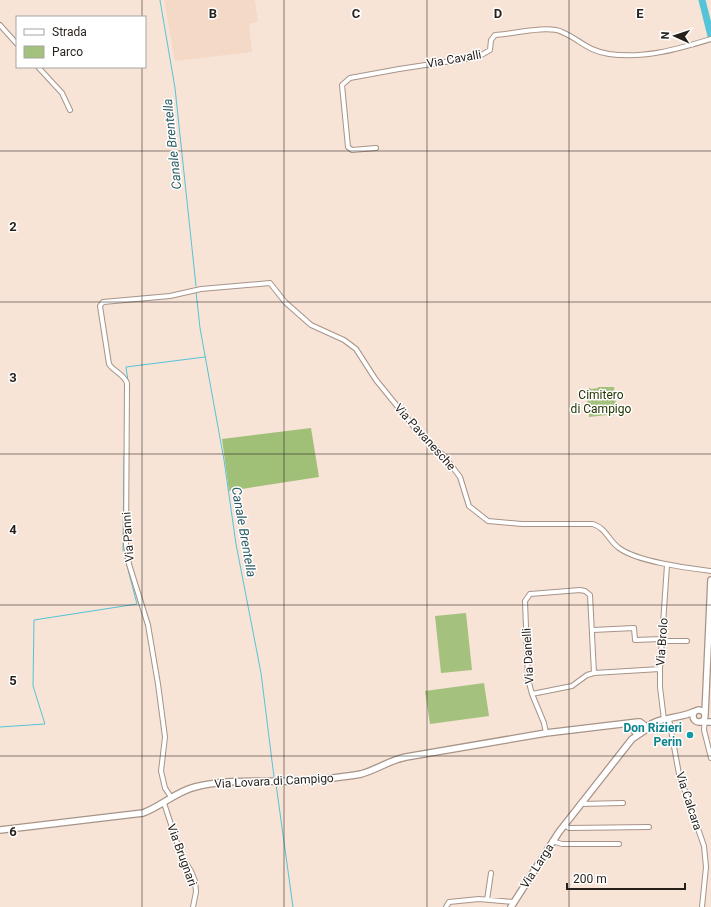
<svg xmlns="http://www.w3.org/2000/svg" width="711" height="907" font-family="Roboto,sans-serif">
<rect width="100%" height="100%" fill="#f8e4d6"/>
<path fill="#f4d9c6" d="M164,0H255L258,22L249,24L252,52L175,61Z"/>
<path fill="#a4c17d" d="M598,387H614L617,414L589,417L586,390L590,388L591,389L598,388Z
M466,613L472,670L441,673L435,616Z
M484,683L489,716L430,724L425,691Z"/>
<path fill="#a0bf77" d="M311,428L319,477L229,491L222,439Z"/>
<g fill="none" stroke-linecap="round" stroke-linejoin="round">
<path stroke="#55c3d8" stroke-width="1" d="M160,0L175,88L196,286
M196,292L200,328L224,460L236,544L261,673L274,777
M128,381L126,367L205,357
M123,551L124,457
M0,727L45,724L33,686L34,620L137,604L124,554
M276,784L293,907"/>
<path stroke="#55c3d8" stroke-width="7" d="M702,0L711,36"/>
<g stroke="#a79488" stroke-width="6">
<path id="street" d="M0,25L17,44
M38,67L62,93L70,110
M376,148L352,150L348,147L342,85L350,78L399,69L478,57L490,50L491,40L495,35C512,34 548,25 562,32C581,40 585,50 609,54C644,59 678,49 711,39
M593,630L634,628L635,640L662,639
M661,641H687
M532,694L572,686L587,675L594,673L660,669
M705,718L704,730L711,758
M669,719L679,774L704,846L706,867L702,907
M664,720L660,687V669L667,565
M546,733L544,723L532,694L528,679L525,601L530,594L580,590L585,591L590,595L594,673
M171,797L165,788L161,771L165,737L158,684L148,625L129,564L126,545L127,383C123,373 114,372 109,364L100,306L103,302L170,296L201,289L270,283L285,302L311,325L344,340L356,349L376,380L419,433L445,457L460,477L469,506L488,521L522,524H593C607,529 608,540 619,548C638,562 688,568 711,571
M164,803L181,855L191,871L195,881L196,892L193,907
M580,804L623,803
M564,825L569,828L649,827
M552,841L562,844H619
M487,900L491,873
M446,907L449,902L479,899L514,902"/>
</g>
<g stroke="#a79488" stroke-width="8">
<path id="secondary" d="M693 716a6 6 0 1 1 12 0a6 6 0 1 1-12 0Z
M705,714L711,580
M700,722H711
M645,730C652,717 680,719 693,712
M0,830L143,813C162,806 175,792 195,787C234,777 275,784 315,780C330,778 346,777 361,774C376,770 390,760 406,757L546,733L638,722
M511,907L559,832L632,739L644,731L645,726L640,722L636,723L633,727L635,732L638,734"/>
</g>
<use href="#street" stroke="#fff" stroke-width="4"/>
<use href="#secondary" stroke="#fff" stroke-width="5.5"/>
</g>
<path fill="none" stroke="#261f1a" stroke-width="1" stroke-opacity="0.55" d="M142,0V17M284,0V907M427,0V907M569,0V907M142,67V907M0,151H711M0,302H711M0,454H711M0,605H711M0,756H711"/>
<circle fill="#0f9aa8" stroke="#fff" stroke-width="1.5" cx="690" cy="735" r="4"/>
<g text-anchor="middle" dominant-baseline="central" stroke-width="3" stroke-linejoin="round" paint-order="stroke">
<g font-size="12" fill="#261f1a" stroke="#fff">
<text transform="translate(454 59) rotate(-10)">Via Cavalli</text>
<text transform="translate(425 437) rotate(48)">Via Pavanesche</text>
<text transform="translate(128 537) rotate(-94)">Via Panni</text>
<text transform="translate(662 642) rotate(-86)">Via Brolo</text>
<text transform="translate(528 656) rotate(-93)">Via Danelli</text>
<text transform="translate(274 781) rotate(-3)">Via Lovara di Campigo</text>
<text transform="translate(689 801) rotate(72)">Via Calcara</text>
<text transform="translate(182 855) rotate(70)">Via Brugnari</text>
<text transform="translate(537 866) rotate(-57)">Via Larga</text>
</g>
<g font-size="12" fill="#233500" stroke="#fff">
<text x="601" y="395">Cimitero<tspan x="601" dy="14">di Campigo</tspan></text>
</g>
<g font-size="12" font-weight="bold" fill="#0d838f" stroke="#fff" text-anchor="end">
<text x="682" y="728">Don Rizieri<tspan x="682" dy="14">Perin</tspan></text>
</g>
<g font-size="13" font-style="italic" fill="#2b5b64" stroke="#fff">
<text transform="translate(172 144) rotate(-96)">Canale Brentella</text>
<text transform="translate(244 532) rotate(80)">Canale Brentella</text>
</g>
</g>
<g font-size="13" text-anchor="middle" font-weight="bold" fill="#261f1a" stroke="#fff" stroke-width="3" stroke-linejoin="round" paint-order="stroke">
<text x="213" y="18">B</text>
<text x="356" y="18">C</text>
<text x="498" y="18">D</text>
<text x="640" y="18">E</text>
<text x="13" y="231">2</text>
<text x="13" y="382">3</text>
<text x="13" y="534">4</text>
<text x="13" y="685">5</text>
<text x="13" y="836">6</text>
</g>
<rect x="16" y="16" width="130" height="52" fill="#ffffff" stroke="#a8a5a3"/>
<rect x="24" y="29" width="20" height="6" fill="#ffffff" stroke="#a8a5a3"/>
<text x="52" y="36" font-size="12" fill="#261f1a">Strada</text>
<rect x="24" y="46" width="20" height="12" fill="#a4c17d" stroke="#a8a5a3"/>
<text x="52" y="56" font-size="12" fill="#261f1a">Parco</text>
<g transform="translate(675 36) rotate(273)" stroke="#ffffff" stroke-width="3" paint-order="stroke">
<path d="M0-3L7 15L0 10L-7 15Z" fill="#261f1a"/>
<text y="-6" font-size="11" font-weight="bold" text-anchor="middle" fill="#261f1a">N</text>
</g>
<path d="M567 883v6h118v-6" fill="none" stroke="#261f1a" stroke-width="2"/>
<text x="573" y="883" font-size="12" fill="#261f1a" stroke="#ffffff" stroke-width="3" paint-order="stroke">200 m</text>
</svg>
